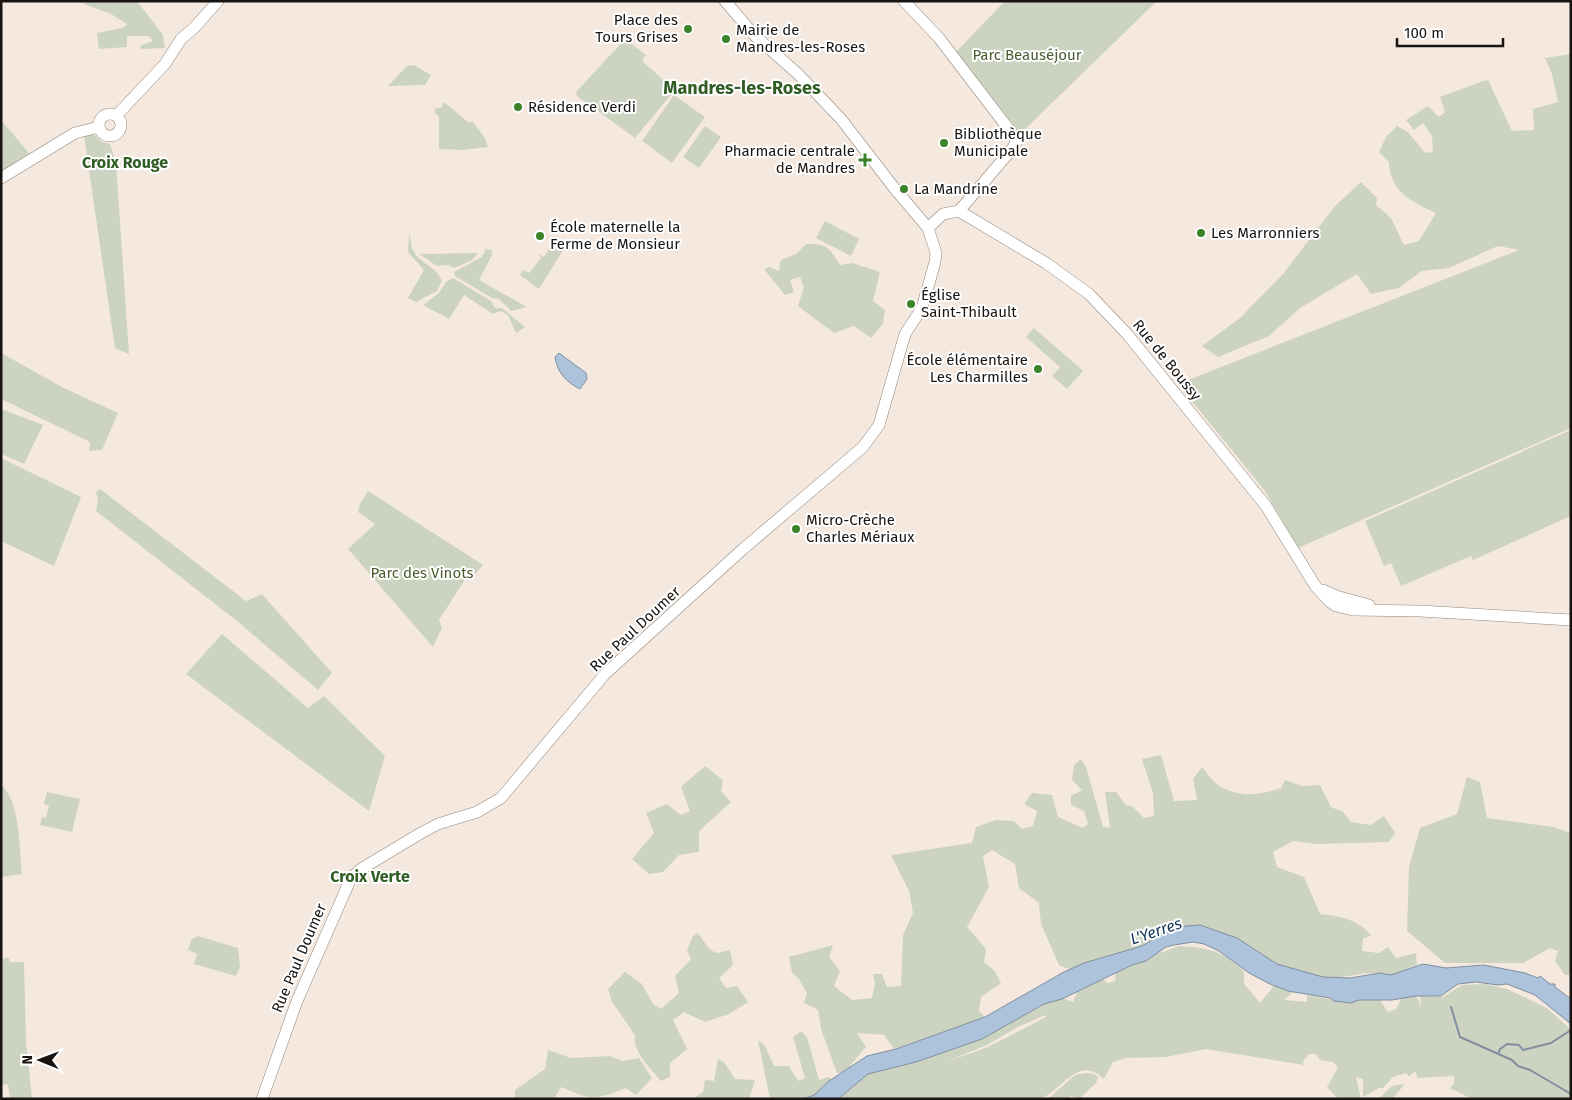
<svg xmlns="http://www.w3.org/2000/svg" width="1572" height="1100" font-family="'Fira Sans',sans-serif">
<rect width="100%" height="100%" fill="#f5e9df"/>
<path fill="#ccd3c0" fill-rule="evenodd" d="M85,1H137L163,35L165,48L142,49L140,46L153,41L149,36H127V47L99,49L97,33L123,28L127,24L111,14L84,4Z
M1005,1H1157L1022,132L1017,130L955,53Z
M625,39L646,55L642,61L675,90L635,138L577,96L576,92Z
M1571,54V428L1298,548L1265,491L1178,384L1519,250L1498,246L1449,268L1422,271L1399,288L1371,294L1357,274L1300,308L1269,336L1218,357L1202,346L1240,318L1283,274L1335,206L1361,182L1377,198L1376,205L1391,218L1404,245L1419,241L1436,213C1412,202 1390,192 1389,162L1379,152L1386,137L1397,126L1408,132L1425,153L1433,152L1432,136L1423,123L1414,130L1406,120L1428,106L1439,117L1445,112L1440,97L1483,81L1488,80L1512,131L1534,130L1533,109L1558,102L1552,74L1545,58Z
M414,65L431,75L425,85L388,86L407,66Z
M674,95L705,117L672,163L642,141Z
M444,102L468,122H473L485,138L488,147L463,150L439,149V117L434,112L436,108H441Z
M1,120L29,153L1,172Z
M705,126L721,137L699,168L683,157Z
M93,134L102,142L110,144L116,163L129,354L115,348L84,136Z
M825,221L859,239L851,256L816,238Z
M409,235C412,240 410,245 413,250C420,265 434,263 442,281L437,291L416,302L408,298L424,270L408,252Z
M806,244C828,243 829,248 840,265L852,263L880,272L873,301L885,310L883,324L871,338L854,326L834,333L798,306L804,287L800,277L790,280L794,292L785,295L764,269L769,267L779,271L781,260L796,254Z
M562,245L565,247L539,289L520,275L523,270L529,273L541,258L539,254L544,257L551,246L558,251Z
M486,249L492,250V255L479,280L527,307L511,311L499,299L492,298L455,276L454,272L482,257Z
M478,253L472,260L454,268L448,265L437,266L419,254Z
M453,278L491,301L495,308H502L525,327L516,333L508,315L501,311L493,314L464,295L449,319L423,305L439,293L446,282Z
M1034,328L1083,371L1067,389L1052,376L1060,367L1026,337Z
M1,353L64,388L118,413L102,450L89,451L90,442L1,399Z
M1,409L43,425L24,464L1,454Z
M1571,430V516L1473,560L1471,556L1401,586L1391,563L1384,566L1365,521Z
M1,458L81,497L54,566L1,541Z
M100,489L246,601L262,594L332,673L318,690L237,621L96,511L98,499L96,492Z
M368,491L483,565L474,575L466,578L439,620L442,628L433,647L348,549L375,524L358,512L360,504Z
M222,634L308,708L324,696L385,756L369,811L186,674Z
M1161,755L1174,801L1197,800L1193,779L1202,767C1207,773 1214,783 1221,787C1241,798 1260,795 1281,788L1285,780L1302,786L1320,785L1331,807L1343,812L1351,822L1371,825L1384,816L1395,833L1389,842L1317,844L1293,841L1273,852L1277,867L1304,877L1320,914C1340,916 1357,919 1371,935L1363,939L1362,951L1379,953L1388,947L1396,958L1416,953L1417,965L1391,975L1367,973L1335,978L1323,977L1277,964L1237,938L1200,925L1169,930L1163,936L1142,946L1084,963L1071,970L1059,965L1041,924L1039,903L1019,888L1015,864L992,850L983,856L989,887L967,927L986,949L984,962L995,971L1001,983L981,997L979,1011L985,1017L894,1049L884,1035L857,1033L866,1047L845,1072L837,1073L821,1029L818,1010L804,1003L807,993L799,979L792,973L789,957L833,945L829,957L840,971L834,986L852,1000L872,998L875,984L873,974H882L887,987L901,986L903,935L913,913L909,891L891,855L972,843L976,827L996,820L1014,821L1022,829L1033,826L1037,811L1024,804L1032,793L1052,795L1058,817L1083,828L1088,824L1084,811L1071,805V796L1082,790L1072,780L1074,765L1081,759L1086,767L1103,827L1110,828L1105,792H1116L1126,805L1133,807L1144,818L1154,816L1153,793L1142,759Z
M705,766L723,780L721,791L731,802L699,831V852L679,855L663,872L649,874L632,859L654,833L646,813L667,804L681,815L690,811L681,787Z
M1467,777L1480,782L1487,818L1553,827L1571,833V975H1565L1555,961L1558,951L1550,948L1523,963H1445L1407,931L1409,867L1420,828L1457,814Z
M1,785C21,802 19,849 22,874L1,877Z
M47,792L80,799L72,832L40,825L42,817L46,818L49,806L44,804Z
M698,933L710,950L717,953L730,950L733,965L719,978L726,988L737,986L748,1002L729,1014L705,1022L684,1012L673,1020L687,1049L670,1063V1077L661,1081C651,1068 632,1052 635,1035L612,1002L608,989L625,972L642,984L653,1004L661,1009L679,993L675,976L691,959L687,950L693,936Z
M198,936L238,948L240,967L236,976L194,964L197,954L188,950L191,940Z
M1179,946C1210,948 1220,950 1244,971V984L1260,1003L1281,977L1297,989L1284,1000L1307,1002V995L1351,1003L1359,1000H1380L1388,1012L1396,1009L1402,998L1416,996L1421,1006L1420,996L1443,997L1462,985L1484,984L1507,989L1547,1008L1571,1030V1099H1472L1450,1088L1454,1083V1076L1417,1078L1416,1071L1409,1076L1406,1073L1393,1077L1383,1088H1379L1363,1097V1079L1356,1077L1361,1099H1338L1327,1087L1338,1067L1333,1062L1320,1060L1316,1054H1309L1303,1061L1304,1065L1206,1049L1166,1057L1125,1058L1113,1062L1104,1079C1078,1054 1064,1089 1040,1099H838L868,1074L916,1062L982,1039L1057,996L1073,1002L1079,987L1100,976L1107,983L1115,981L1116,969ZM1045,1015L1046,1017L988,1047L943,1063L987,1045L1018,1027Z
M9,958L10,962H24L26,1040L32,1099H10L8,1084L1,1085V959Z
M801,1031L807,1037L819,1080L829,1077L837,1085L817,1099H770L758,1040L765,1046L774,1066H789L798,1081L805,1078L793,1037Z
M548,1050L571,1058L610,1056L623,1061L639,1058L652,1078L636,1095L626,1088C597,1100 590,1100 561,1087L554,1099H515V1090L545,1069Z
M718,1059L724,1062L735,1079L755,1080L749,1099H692L703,1092L705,1080L714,1081Z
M1086,1073L1094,1074L1098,1077L1096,1083L1079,1099L1071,1096L1068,1099H1048L1075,1075Z
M1405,1084L1392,1099H1378L1392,1086Z"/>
<path fill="#adc3db" stroke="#808e9e" d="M559,353L586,373L587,379L580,389C566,382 557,372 555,357Z
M1200,925L1237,938L1277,964L1323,977L1350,978L1380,973L1391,975L1423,964L1446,968L1484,965L1525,973L1538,978L1540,976L1550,984H1555V987L1571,999V1024L1535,995L1507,984L1498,985L1476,982L1458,984L1441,996H1416L1392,1000H1359L1351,1003L1334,1001L1330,998L1288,991L1270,984L1249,973L1219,951L1204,944L1193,942L1174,945L1166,947L1146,961L1132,965L1062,999L1044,1004L982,1039L916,1062L868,1074L838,1099H804L814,1095L829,1081L867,1056L896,1049L985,1017L1062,973L1084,963L1142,946L1175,927Z"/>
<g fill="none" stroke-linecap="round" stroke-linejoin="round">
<path stroke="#808e9e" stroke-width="2" d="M1451,1007L1460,1037L1512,1060L1518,1066L1530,1070L1571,1094
M1498,1054L1500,1049L1507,1044L1519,1045L1523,1050L1551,1043L1571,1030"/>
<g stroke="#91867d" stroke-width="12">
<path id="tertiary" d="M904,1L939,38L1017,140L1013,148L959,211
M99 125a11 11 0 1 1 22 0a11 11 0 1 1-22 0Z
M116,116L165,64L181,39L194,28L218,1
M1,178L75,133L99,127
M959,211L1046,263L1089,294L1128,335L1266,506L1316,587L1330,602L1336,606L1353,610L1420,611L1571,620
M928,228L943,214L959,211
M1323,590L1336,596L1369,605
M262,1099L297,1001L351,878L361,869L421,833L438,824L477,812L501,798L605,674L743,549L863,447L879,425L905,334L922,308L935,262L936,253L928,228L895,189L841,119L798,74L755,36L725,1"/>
</g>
<use href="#tertiary" stroke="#fff" stroke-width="11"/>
</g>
<g fill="#3b8228" stroke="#fff" stroke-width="2">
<circle cx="688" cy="29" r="5"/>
<circle cx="726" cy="39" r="5"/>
<circle cx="518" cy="107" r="5"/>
<circle cx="944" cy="143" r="5"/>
<path d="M862.5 152.5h5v5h5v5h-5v5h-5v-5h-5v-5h5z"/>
<circle cx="904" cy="189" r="5"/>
<circle cx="1201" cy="233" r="5"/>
<circle cx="540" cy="236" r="5"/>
<circle cx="911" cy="304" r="5"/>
<circle cx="1038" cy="369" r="5"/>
<circle cx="796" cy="529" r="5"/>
</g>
<g text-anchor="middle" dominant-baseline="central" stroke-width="4" stroke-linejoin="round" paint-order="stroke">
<g font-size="15" fill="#181411" stroke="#fff" text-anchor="start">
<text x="678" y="20" text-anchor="end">Place des<tspan x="678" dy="17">Tours Grises</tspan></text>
<text x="736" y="30">Mairie de<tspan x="736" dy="17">Mandres-les-Roses</tspan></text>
<text x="528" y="107">Résidence Verdi</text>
<text x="954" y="134">Bibliothèque<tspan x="954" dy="17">Municipale</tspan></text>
<text x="855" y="151" text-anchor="end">Pharmacie centrale<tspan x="855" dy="17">de Mandres</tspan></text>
<text x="914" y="189">La Mandrine</text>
<text x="550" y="227">École maternelle la<tspan x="550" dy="17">Ferme de Monsieur</tspan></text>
<text x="1211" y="233">Les Marronniers</text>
<text x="921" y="295">Église<tspan x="921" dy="17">Saint-Thibault</tspan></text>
<text x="1028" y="360" text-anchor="end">École élémentaire<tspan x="1028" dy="17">Les Charmilles</tspan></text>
<text x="806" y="520">Micro-Crèche<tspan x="806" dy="17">Charles Mériaux</tspan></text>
</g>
<g font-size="15" fill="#4b5b2d" stroke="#fff">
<text x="1027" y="55">Parc Beauséjour</text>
<text x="422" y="573">Parc des Vinots</text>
</g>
<g font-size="15" fill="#181411" stroke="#fff">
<text transform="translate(1167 360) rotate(51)">Rue de Boussy</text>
<text transform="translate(635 629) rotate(-43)">Rue Paul Doumer</text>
<text transform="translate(299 958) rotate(-67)">Rue Paul Doumer</text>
</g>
<g font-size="16" font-weight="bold" fill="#305d24" stroke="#fff">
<text x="125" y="162">Croix Rouge</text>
<text x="370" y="876">Croix Verte</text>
</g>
<g font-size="16" font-style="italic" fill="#153859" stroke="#fff">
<text transform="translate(1156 931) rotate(-19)">L'Yerres</text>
</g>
<g font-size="18" font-weight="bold" fill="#305d24" stroke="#fff">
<text x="742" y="88">Mandres-les-Roses</text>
</g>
</g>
<rect width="1572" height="1100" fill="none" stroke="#181411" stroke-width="5"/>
<g transform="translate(40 1060) rotate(271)" stroke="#ffffff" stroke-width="4" paint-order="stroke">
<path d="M0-4L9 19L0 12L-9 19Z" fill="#181411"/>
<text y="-8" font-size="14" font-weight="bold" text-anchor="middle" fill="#181411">N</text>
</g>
<path d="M1397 38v8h106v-8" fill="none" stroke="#181411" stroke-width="2.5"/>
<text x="1404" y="38" font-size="15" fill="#181411" stroke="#ffffff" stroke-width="4" paint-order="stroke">100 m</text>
</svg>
